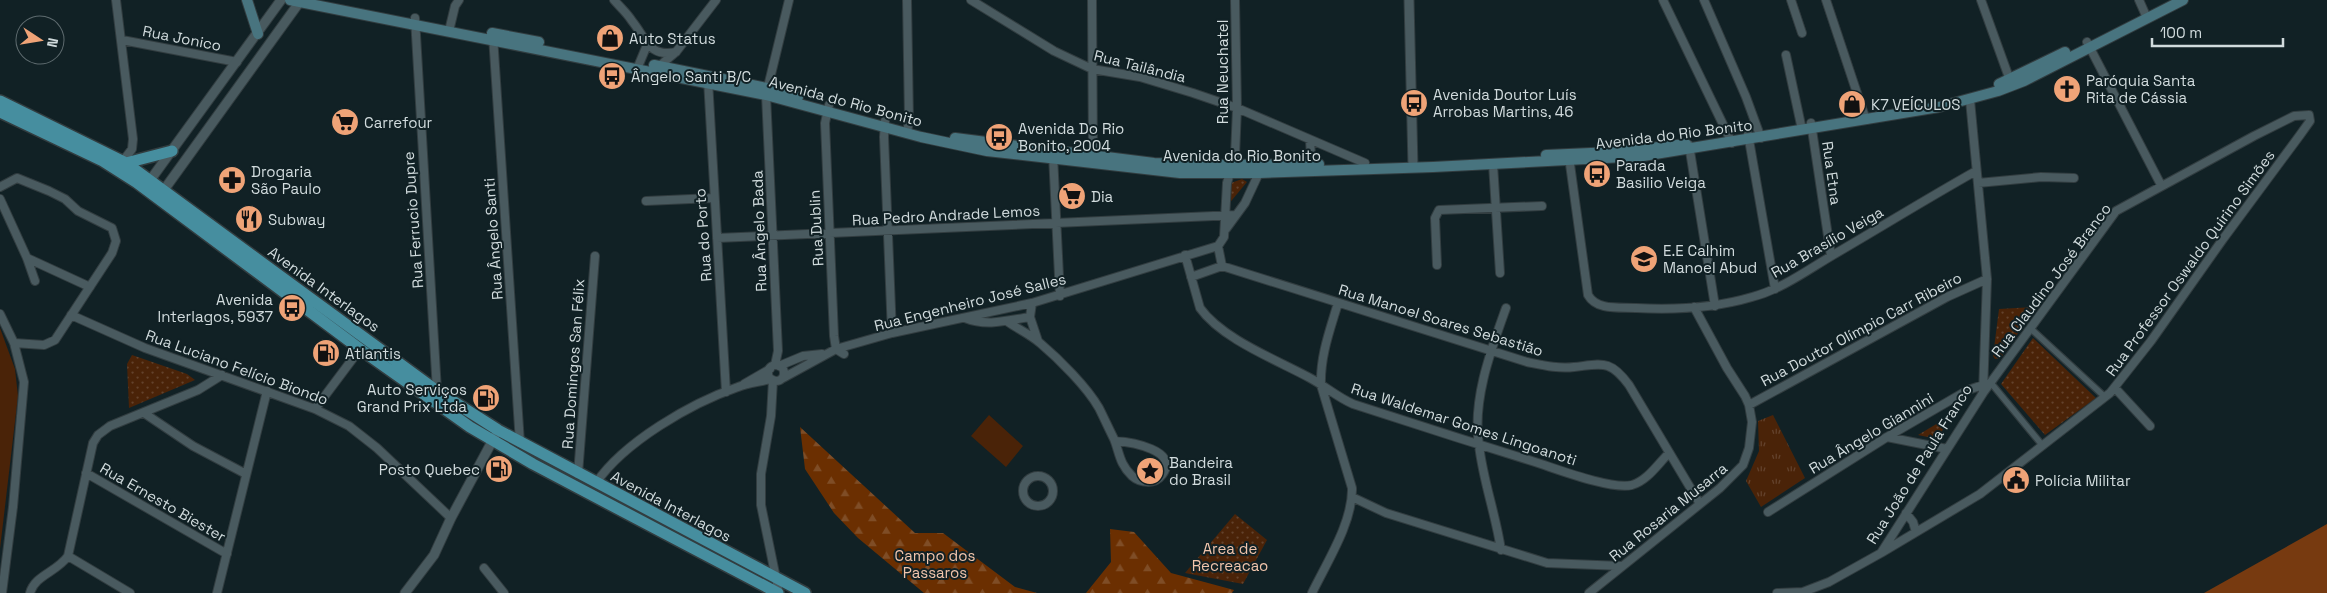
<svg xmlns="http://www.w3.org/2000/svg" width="2327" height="593" font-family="'Space Grotesk',sans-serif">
<defs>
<pattern id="grass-tufts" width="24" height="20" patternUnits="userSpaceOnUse" patternTransform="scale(1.25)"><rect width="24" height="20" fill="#4a2308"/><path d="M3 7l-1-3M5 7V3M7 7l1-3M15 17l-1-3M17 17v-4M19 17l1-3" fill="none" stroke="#63422c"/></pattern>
<pattern id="forest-firs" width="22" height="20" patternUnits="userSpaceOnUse" patternTransform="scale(1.25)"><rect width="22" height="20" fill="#6b2f01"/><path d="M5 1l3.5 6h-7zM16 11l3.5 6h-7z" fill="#7f4d26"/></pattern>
<pattern id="park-dots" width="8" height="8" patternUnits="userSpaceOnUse" patternTransform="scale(1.25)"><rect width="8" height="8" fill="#4a2308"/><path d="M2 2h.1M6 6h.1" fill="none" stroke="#63422c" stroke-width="1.8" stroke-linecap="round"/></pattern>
</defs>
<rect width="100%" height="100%" fill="#112125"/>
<path fill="url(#grass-tufts)" d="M1773,415L1805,478L1761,507L1746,481L1759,451L1758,421Z"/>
<path fill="url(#forest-firs)" d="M800,427L915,533H943L1015,587L1037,593H924L858,538L834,513L805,469Z
M1110,529L1134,532L1171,573L1234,590L1232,593H1086L1111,562Z"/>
<path fill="url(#park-dots)" d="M1242,179L1247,182L1227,206L1231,183Z
M2036,307L2001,358L1995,359L1993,356L1999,309Z
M2033,338L2096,398L2045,435L2001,384Z
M132,355L187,374L195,380L129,408L127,364Z
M1953,414L1937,439L1918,435Z
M1235,514L1267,540L1243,584L1185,573Z"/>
<path fill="#4a2308" d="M0,328L15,369L18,396L0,549Z
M989,415L1023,446L1006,467L971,436Z"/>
<path fill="#773a10" d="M2327,524V593H2204Z"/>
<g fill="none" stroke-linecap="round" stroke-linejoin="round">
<g stroke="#323d40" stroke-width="8">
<path id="pedestrian" d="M2030,328L2105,397
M1991,383L2043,446"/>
</g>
<g stroke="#323d40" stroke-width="10">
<path id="minor" d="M116,0L133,139L132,149L123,161
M614,0C620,7 627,13 632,21C646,38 649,58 676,52
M907,0L909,120L907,133
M971,0L1054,51L1092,69L1140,77L1193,93L1237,108L1365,163
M1092,0L1093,158
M1663,0L1732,143
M1704,0L1746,97L1761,138
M1791,0L1802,33
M1826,0L1866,120
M1981,0L2011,83
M2139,0L2147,18
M415,18L437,391
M449,31L455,6L459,0
M493,36L520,443
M122,40L237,62
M2087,42L2161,185
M1786,55L1801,125
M657,68L676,52L716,0
M637,69L647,45
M708,80L726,392
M829,105L825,123L834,336L836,349L844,354
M885,121L884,137L892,333
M1811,123L1831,256
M1748,134L1775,289
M1689,145L1715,306
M1053,155L1060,296
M1569,157L1588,295C1597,311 1620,307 1636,308C1674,310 1715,308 1752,297C1782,289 1806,271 1833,255C1881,227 1928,198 1976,171
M1493,164L1500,273
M1305,167L1311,155L1310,141
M1978,183L2041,177L2074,178
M0,187L17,178L49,191L65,199L78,211L112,228L116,241L112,253L55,340L44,345L14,343
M0,199L27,258L35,281
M646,201L713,198
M1226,229L1245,203L1259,173
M717,238L1236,215
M1218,246L1222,266
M1185,255L1200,308C1222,339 1277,360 1310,378C1325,386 1337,397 1353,404C1414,424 1474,443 1535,462C1557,469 1611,490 1632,485C1647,481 1658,464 1669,453
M27,258L90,287
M1437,265L1435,218L1439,210L1542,206
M1191,277L1222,266L1527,362C1542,365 1558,369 1574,367C1602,364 1610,359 1629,385L1700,504
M1032,303L1030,317L1038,341
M0,314L14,343L24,382L13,507L2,593
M71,315L145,348L315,409L349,426L377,448L451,518
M965,318C987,327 1009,320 1030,317
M1008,322C1018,329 1031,335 1040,343C1059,359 1087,387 1099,408C1104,418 1109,429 1114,439C1120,454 1119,463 1132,476C1140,483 1155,485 1162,475C1181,450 1130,442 1115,441
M775,365L778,351L766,95L789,0
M768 373a8 8 0 1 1 16 0a8 8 0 1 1-16 0Z
M779,366L803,356L822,354
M783,378L836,349L892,333L1032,303L1218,246L1224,237L1227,183L1235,156L1237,108L1235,0
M773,380L771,416L761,474V505L779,593
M744,384L770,369
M2115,388L2150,426
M1749,405L1947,297L1987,279
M315,409L360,349
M144,413L193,446L246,474
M1887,437L1947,449
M86,473L227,554
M578,474L595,256
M1023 491a15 15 0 1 1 30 0a15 15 0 1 1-30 0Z
M596,483C624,442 691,403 738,387C748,383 760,382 771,379
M1352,497L1386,513L1547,563L1622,566
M1768,512L1887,437L1968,390L1986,384
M1906,513L1913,522L1916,532
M1501,550C1496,515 1483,481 1479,445C1472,400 1491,350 1506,308
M1881,553L1980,494L2110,393L2151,341L2223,239L2300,135L2310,121L2309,115L2294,116L2254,136L2116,211L1983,393
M68,556L130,593
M484,568L504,593
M30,593C35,575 57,572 68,556L93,443L98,435L110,426L198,390L222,375
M217,593L267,391
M1312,593C1327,562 1353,522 1352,488L1321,385C1320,356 1330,330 1338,303
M1589,593L1720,488L1743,465L1749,448L1752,422L1749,405L1745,396L1727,368L1694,307
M1777,593L1803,592L1829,582L1881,553L1983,393L1987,279L1970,100"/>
</g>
<g stroke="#323d40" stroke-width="11">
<path id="tertiary" d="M1409,0L1413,167
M146,186L281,0
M161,194L301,0
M405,593L434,555L451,518L495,436"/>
</g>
<g stroke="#323d40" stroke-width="12">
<path id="secondary" d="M247,0L258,34
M290,0L766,95L921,137L987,151L1180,173H1259L1433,167L1643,156L1939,107L1998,91L2024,81L2183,0
M492,33L539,42
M654,65L767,88L798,97
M1999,84L2065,52
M955,138L1154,163L1198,165L1319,164
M1546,155L1614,152L1686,144"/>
</g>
<g stroke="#323d40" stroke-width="14">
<path id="primary" d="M0,101L126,163L437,391L498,430L805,593
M0,112L103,161L136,182L360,349L470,427L533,464L778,593
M126,163L172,151"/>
</g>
<use href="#pedestrian" stroke="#495a5f" stroke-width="5.5"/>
<use href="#minor" stroke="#495a5f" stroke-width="8"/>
<use href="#tertiary" stroke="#495a5f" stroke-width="9"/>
<use href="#secondary" stroke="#48747f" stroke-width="10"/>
<use href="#primary" stroke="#468e9f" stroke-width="11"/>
</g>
<defs>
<g id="shop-disc" transform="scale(1.4375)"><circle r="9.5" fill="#efa377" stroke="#112125"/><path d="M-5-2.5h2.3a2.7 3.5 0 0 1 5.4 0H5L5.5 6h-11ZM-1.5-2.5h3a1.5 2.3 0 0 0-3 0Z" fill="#111"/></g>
<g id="bus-disc" transform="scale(1.4375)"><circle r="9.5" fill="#efa377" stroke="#112125"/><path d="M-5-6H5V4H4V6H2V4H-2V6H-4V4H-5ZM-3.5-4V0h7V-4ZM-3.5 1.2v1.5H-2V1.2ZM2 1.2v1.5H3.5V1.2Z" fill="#111"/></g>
<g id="church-disc" transform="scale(1.4375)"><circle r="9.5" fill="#efa377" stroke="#112125"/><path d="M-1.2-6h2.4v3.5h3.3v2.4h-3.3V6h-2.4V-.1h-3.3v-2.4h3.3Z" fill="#111"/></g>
<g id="supermarket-disc" transform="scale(1.4375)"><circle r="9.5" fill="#efa377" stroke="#112125"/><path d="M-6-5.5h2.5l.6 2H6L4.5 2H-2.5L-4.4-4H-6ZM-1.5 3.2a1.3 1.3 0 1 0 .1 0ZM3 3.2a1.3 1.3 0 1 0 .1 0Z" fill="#111"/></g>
<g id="pharmacy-disc" transform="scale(1.4375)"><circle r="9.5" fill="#efa377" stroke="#112125"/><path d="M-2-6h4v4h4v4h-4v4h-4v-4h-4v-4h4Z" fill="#111"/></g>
<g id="restaurant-disc" transform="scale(1.4375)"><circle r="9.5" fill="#efa377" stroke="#112125"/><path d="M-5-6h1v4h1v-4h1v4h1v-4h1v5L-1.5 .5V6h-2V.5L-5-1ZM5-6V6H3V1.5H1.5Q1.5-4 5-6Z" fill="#111"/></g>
<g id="school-disc" transform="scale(1.4375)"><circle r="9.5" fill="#efa377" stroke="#112125"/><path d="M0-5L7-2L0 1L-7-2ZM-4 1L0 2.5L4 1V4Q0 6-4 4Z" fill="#111"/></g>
<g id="fuel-disc" transform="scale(1.4375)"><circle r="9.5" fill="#efa377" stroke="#112125"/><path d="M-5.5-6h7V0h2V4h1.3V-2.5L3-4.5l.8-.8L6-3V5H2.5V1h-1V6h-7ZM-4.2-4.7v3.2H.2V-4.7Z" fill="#111"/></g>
<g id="sight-disc" transform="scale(1.4375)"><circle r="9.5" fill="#efa377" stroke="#112125"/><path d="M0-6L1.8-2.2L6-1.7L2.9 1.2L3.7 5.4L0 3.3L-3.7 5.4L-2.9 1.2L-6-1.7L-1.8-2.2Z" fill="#111"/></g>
<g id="civic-disc" transform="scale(1.4375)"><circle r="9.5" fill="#efa377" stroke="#112125"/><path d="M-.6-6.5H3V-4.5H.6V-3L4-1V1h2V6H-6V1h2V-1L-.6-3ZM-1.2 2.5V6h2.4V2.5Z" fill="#111"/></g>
</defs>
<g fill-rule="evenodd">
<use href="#shop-disc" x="610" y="38"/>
<use href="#bus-disc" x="612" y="76"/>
<use href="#church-disc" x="2067" y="89"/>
<use href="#bus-disc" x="1414" y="103"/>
<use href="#shop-disc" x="1852" y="104"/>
<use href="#supermarket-disc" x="345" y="122"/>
<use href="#bus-disc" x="999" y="137"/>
<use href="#bus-disc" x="1597" y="174"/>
<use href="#pharmacy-disc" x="232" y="180"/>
<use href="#supermarket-disc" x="1072" y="196"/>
<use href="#restaurant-disc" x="249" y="219"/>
<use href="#school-disc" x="1644" y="259"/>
<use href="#bus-disc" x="292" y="308"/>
<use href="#fuel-disc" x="326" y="353"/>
<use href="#fuel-disc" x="486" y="398"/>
<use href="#fuel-disc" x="499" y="469"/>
<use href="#sight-disc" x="1150" y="471"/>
<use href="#civic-disc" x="2016" y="480"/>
</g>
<g text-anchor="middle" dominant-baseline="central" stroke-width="4" stroke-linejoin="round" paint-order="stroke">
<g font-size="15" fill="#d1dbdd" stroke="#112125">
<text transform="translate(182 38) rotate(11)">Rua Jonico</text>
<text transform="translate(1140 66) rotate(14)">Rua Tailândia</text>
<text transform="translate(1222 72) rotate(-90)">Rua Neuchatel</text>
<text transform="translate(846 101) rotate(15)">Avenida do Rio Bonito</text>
<text transform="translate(1674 134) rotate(-7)">Avenida do Rio Bonito</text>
<text x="1242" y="155">Avenida do Rio Bonito</text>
<text transform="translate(1832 173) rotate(82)">Rua Etna</text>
<text transform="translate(946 215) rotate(-3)">Rua Pedro Andrade Lemos</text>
<text transform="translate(413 220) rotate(-94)">Rua Ferrucio Dupre</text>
<text transform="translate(816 228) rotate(-93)">Rua Dublin</text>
<text transform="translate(759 231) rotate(-92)">Rua Ângelo Bada</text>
<text transform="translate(703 235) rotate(-94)">Rua do Porto</text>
<text transform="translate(493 239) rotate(-94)">Rua Ângelo Santi</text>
<text transform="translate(1827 242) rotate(-30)">Rua Brasílio Veiga</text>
<text transform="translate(2190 263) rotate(-54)">Rua Professor Oswaldo Quirino Simões</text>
<text transform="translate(2051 280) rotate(-53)">Rua Claudino José Branco</text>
<text transform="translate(324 289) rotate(36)">Avenida Interlagos</text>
<text transform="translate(970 302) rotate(-14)">Rua Engenheiro José Salles</text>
<text transform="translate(1441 320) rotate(17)">Rua Manoel Soares Sebastião</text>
<text transform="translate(1861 329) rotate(-28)">Rua Doutor Olímpio Carr Ribeiro</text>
<text transform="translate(573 364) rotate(-86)">Rua Domingos San Félix</text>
<text transform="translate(237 367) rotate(20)">Rua Luciano Felício Biondo</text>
<text transform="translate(1464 424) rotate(18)">Rua Waldemar Gomes Lingoanoti</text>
<text transform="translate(1871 433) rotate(-31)">Rua Ângelo Giannini</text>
<text transform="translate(1919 464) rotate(-58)">Rua João de Paula Franco</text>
<text transform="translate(163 502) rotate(30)">Rua Ernesto Biester</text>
<text transform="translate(671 506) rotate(28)">Avenida Interlagos</text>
<text transform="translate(1668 512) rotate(-39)">Rua Rosaria Musarra</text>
</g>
<g font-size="15" fill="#d1dbdd" stroke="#112125" text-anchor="start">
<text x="629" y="38">Auto Status</text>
<text x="631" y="76">Ângelo Santi B/C</text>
<text x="2086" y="80">Paróquia Santa<tspan x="2086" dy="17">Rita de Cássia</tspan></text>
<text x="1433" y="94">Avenida Doutor Luís<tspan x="1433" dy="17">Arrobas Martins, 46</tspan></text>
<text x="1871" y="104">K7 VEÍCULOS</text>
<text x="364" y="122">Carrefour</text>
<text x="1018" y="128">Avenida Do Rio<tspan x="1018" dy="17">Bonito, 2004</tspan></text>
<text x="1616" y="165">Parada<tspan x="1616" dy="17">Basilio Veiga</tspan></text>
<text x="251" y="171">Drogaria<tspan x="251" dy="17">São Paulo</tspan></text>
<text x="1091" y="196">Dia</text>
<text x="268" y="219">Subway</text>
<text x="1663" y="250">E.E Calhim<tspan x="1663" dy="17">Manoel Abud</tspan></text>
<text x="273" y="299" text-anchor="end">Avenida<tspan x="273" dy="17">Interlagos, 5937</tspan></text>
<text x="345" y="353">Atlantis</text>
<text x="467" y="389" text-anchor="end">Auto Serviços<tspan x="467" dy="17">Grand Prix Ltda</tspan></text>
<text x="1169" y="462">Bandeira<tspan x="1169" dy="17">do Brasil</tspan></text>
<text x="480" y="469" text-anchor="end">Posto Quebec</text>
<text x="2035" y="480">Polícia Militar</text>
</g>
<g font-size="15" fill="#f2c5ac" stroke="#112125">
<text x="1230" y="548">Area de<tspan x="1230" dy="17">Recreacao</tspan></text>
<text x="935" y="555">Campo dos<tspan x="935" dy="17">Passaros</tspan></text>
</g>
</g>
<g transform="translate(40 40) rotate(102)"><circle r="24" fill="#112125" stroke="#5e6b6f"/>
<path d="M0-4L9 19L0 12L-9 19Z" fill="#efa377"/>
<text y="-8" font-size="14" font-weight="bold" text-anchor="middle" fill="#d1dbdd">N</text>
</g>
<path d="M2152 38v8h131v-8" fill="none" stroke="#d1dbdd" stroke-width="2.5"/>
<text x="2160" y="38" font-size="15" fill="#d1dbdd" stroke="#112125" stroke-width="4" paint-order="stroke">100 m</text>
</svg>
